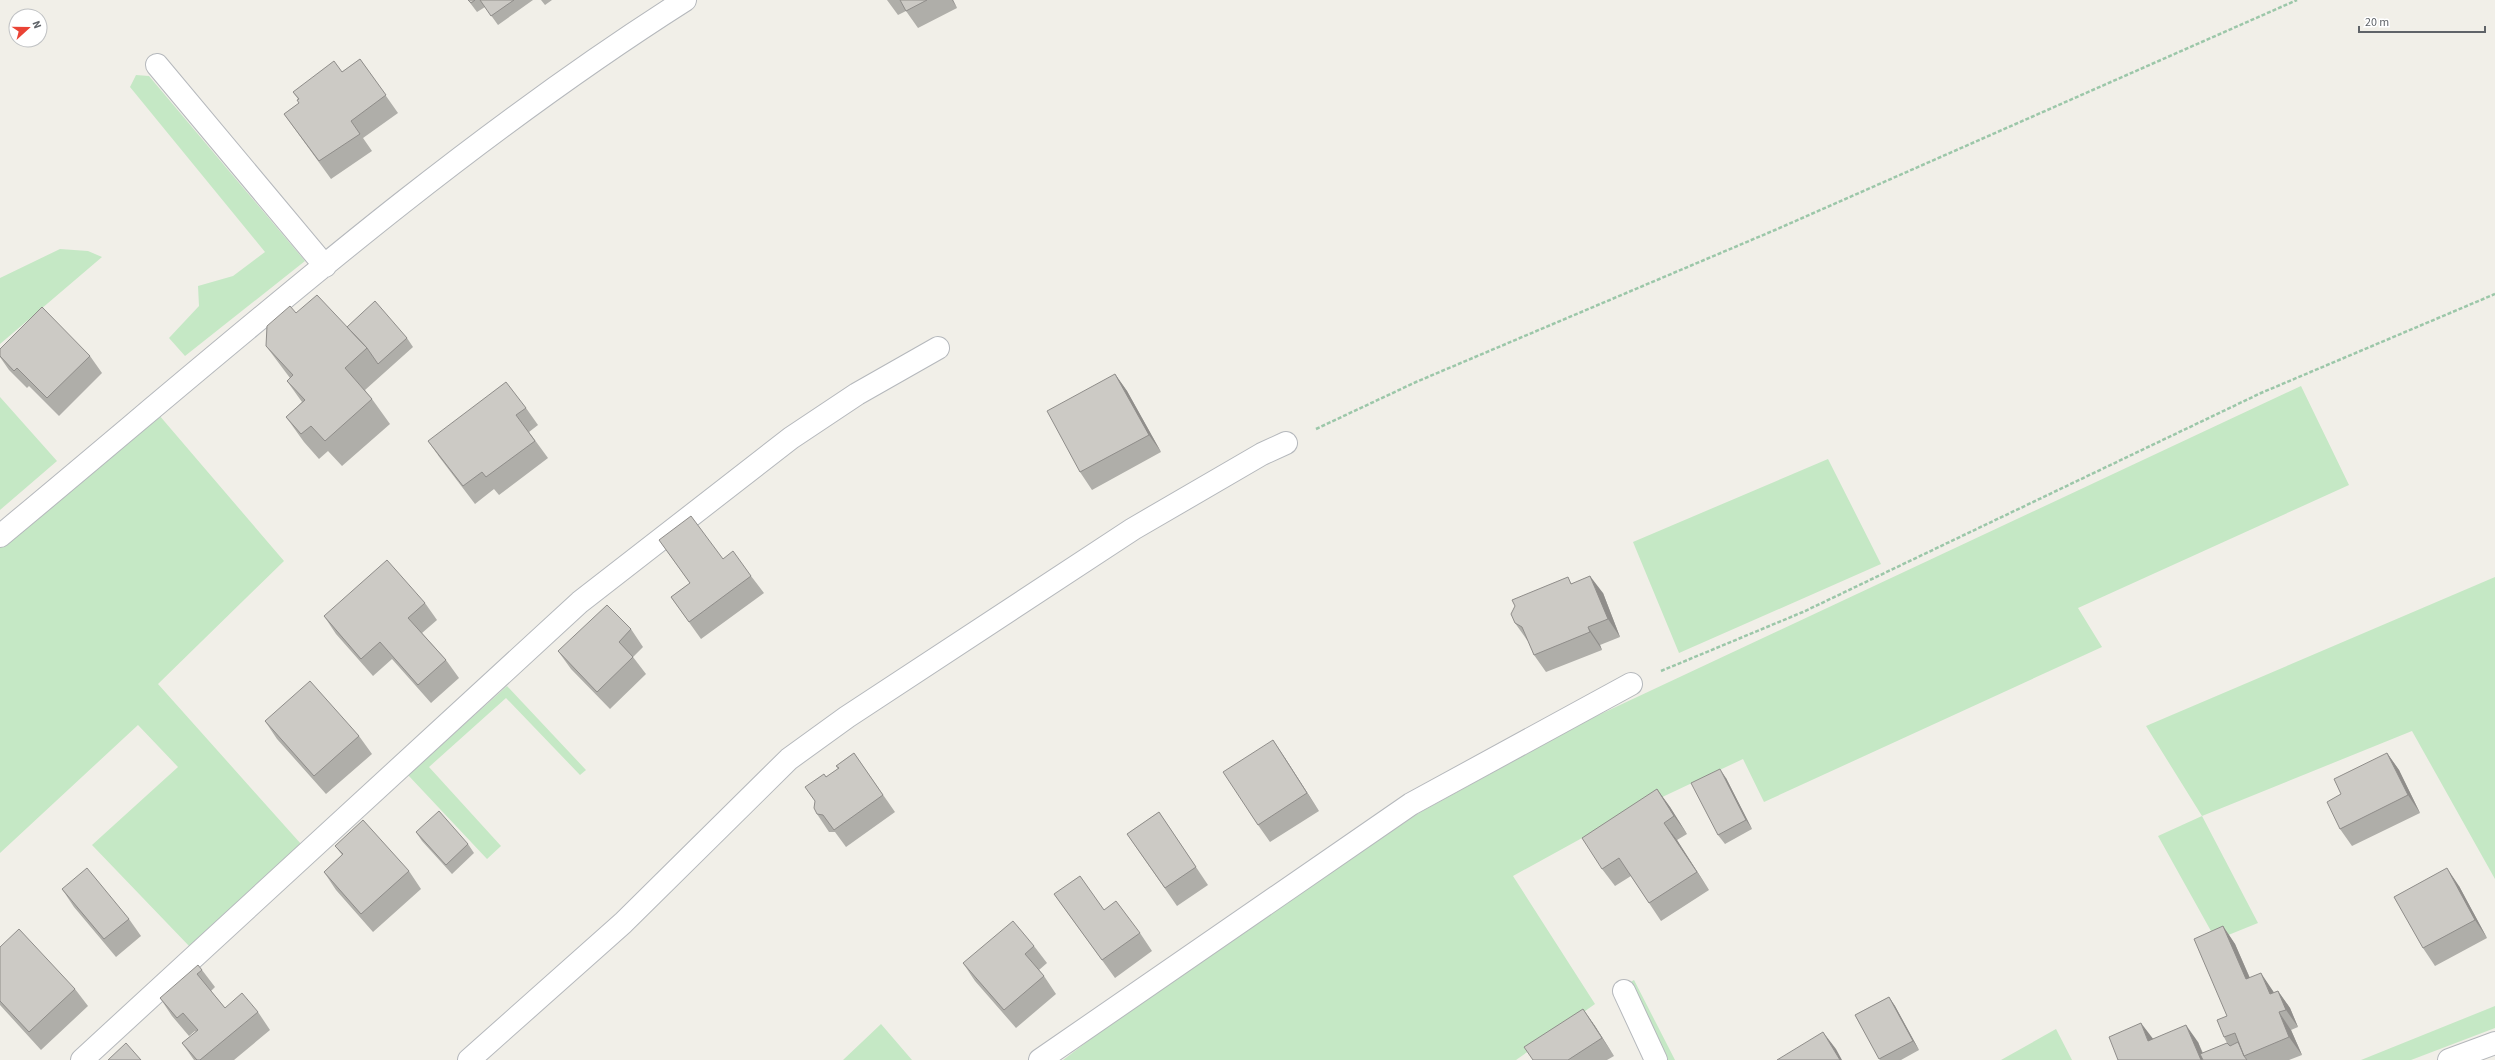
<svg xmlns="http://www.w3.org/2000/svg" width="2495" height="1060" font-family="'Source Sans 3',sans-serif">
<rect width="100%" height="100%" fill="#f1efe8"/>
<path fill="#c5e8c5" d="M136,75L149,76L305,261L185,356L169,338L199,306L198,286L233,276L265,252L130,87Z
M60,249L88,251L102,257L0,344V278Z
M2301,386L2349,485L2078,608L2102,647L1764,802L1743,759L1622,816L1513,876L1595,1004L1516,1060H1063L1159,987L1419,813L1588,720Z
M0,397L57,461L0,510Z
M159,415L284,561L158,684L301,844L190,947L92,845L178,767L138,725L0,853V547Z
M1828,459L1881,564L1679,653L1633,542Z
M2495,577V879L2412,731L2202,816L2258,923L2216,940L2158,836L2202,816L2146,726Z
M507,686L586,770L580,775L506,698L429,767L501,846L487,859L408,775Z
M1634,980L1675,1060H1664L1629,983Z
M2495,1006V1028L2411,1060H2361Z
M881,1024L912,1060H843Z
M2056,1029L2072,1060H2001Z"/>
<g fill="none" stroke-linecap="round" stroke-linejoin="round">
<g stroke="#b5b8bc" stroke-width="24">
<path id="minor" d="M157,65L325,266
M0,536C222,352 441,155 685,0
M1624,991L1656,1060
M82,1060L580,602L791,438L857,394L938,348
M469,1060L623,923L789,759L847,717L1133,529L1262,454L1286,443
M1040,1060L1411,804L1631,684
M2449,1060L2495,1043"/>
</g>
<path stroke="#9cc7a9" stroke-width="2.5" stroke-dasharray="4 2" stroke-linecap="butt" d="M1316,429L1416,382L1775,230L2297,0
M1661,671L1803,612L2261,393L2495,294"/>
<use href="#minor" stroke="#fff" stroke-width="22"/>
</g>
<path fill="#afaea9" d="M468,0H533L498,25L485,7L477,12Z
M541,0H552L545,5Z
M887,0H953L957,8L918,28L906,11L898,15Z
M360,59L398,113L363,138L372,151L331,179L284,114L299,103L298,99L293,92L342,72Z
M296,313L347,327L407,338L413,347L365,390L372,399L390,424L342,466L328,451L319,459L304,442L286,417L302,402L287,381L290,378L266,346Z
M0,349L90,356L102,373L59,416L29,386L27,388L9,370L0,357Z
M1115,374L1127,391L1161,452L1092,490L1080,472Z
M526,408L538,425L529,432L548,458L499,495L494,489L475,504L440,458L428,441Z
M659,540L723,559L751,576L764,593L701,639L671,597L690,583Z
M1572,583L1603,593L1620,637L1600,645L1602,650L1546,672L1534,655L1528,641L1527,640L1515,623Z
M425,603L437,620L422,633L446,660L459,678L431,703L392,659L373,676L336,634L324,616Z
M631,629L643,647L633,657L646,674L610,709L571,669L558,651Z
M265,721L359,736L372,754L326,794L277,739Z
M1273,740L1285,758L1319,811L1270,842L1258,825Z
M854,753L895,812L846,847L835,832H829L817,814L826,777L838,769L836,766Z
M2387,753L2399,770L2420,813L2352,846L2340,829L2341,794Z
M1726,778L1752,829L1725,844L1718,835Z
M1657,789L1670,807L1687,834L1677,840L1709,890L1661,921L1631,876L1615,886L1602,869Z
M1159,812L1208,885L1177,906L1127,834Z
M416,832L468,844L474,853L452,874L422,841Z
M335,846L409,871L421,889L373,932L336,890L324,872L342,855Z
M2459,886L2487,938L2435,966L2423,948Z
M62,889L129,919L141,936L116,957L74,907Z
M1054,894L1140,933L1152,951L1115,978Z
M2223,926L2235,944L2250,978L2273,991L2274,993L2278,991L2290,1008L2298,1027L2291,1030L2302,1055L2289,1060H2118L2153,1039L2198,1042L2203,1053L2227,1043L2224,1037L2227,1016Z
M1034,946L1047,963L1039,970L1044,976L1056,994L1016,1028L975,981L963,963Z
M0,947L75,989L88,1006L41,1050L0,1005Z
M202,970L215,987L211,991L225,1008L258,1012L270,1030L234,1060H194L182,1043L196,1032L195,1031L189,1036L172,1016L160,998Z
M1889,997L1895,1006L1919,1050L1901,1060H1880L1855,1015Z
M1583,1009L1595,1026L1614,1056L1607,1060H1533Z"/>
<path fill="#8f8d8a" d="M952,0H953L957,8Z
M1115,374L1127,391L1161,452L1149,435Z
M1590,576L1603,593L1620,637L1608,619Z
M1588,627L1600,645L1602,650L1590,632Z
M1273,740L1285,758L1319,811L1307,793Z
M2387,753L2399,770L2420,813L2408,795Z
M1720,769L1726,778L1752,829L1746,820Z
M1657,789L1670,807L1687,834L1674,816Z
M1664,823L1677,840L1709,890L1697,872Z
M2447,868L2459,886L2487,938L2475,920Z
M2223,926L2235,944L2258,997L2246,979Z
M2261,973L2273,991L2282,1012L2270,994Z
M2278,991L2290,1008L2298,1027L2286,1010Z
M1889,997L1895,1006L1919,1050L1913,1041Z
M1583,1009L1595,1026L1614,1056L1602,1038Z
M2279,1012L2291,1030L2302,1055L2289,1037Z
M2141,1023L2154,1040L2148,1041Z
M2186,1025L2198,1042L2205,1060H2201Z
M1823,1032L1836,1049L1842,1060H1840Z"/>
<path fill="#cccac5" stroke="#8f8d8a" d="M468,0H475L471,3Z
M480,0H514L491,16Z
M900,0H927L906,11Z
M360,59L386,95L351,121L360,134L319,161L284,114L299,103L297,100L299,99L293,92L334,61L342,72Z
M317,295L367,348L345,368L372,399L325,441L311,426L301,434L286,417L305,400L287,381L293,375L266,346L267,326L290,306L296,313Z
M375,301L407,338L378,364L367,348L347,327Z
M42,307L90,356L47,398L17,368L14,371L0,356V349Z
M1115,374L1149,435L1080,472L1047,411Z
M506,382L526,408L516,415L535,441L486,477L482,472L463,486L428,441Z
M691,516L723,559L733,551L751,576L689,622L671,597L690,583L659,540Z
M387,560L425,603L408,618L446,660L418,685L380,642L361,659L324,616Z
M1590,576L1608,619L1588,627L1590,632L1534,655L1522,627L1515,623L1511,614L1515,606L1512,600L1568,577L1571,584Z
M607,605L631,629L619,642L633,657L597,692L558,651Z
M310,681L359,736L314,776L265,721Z
M1273,740L1307,793L1258,825L1223,772Z
M854,753L883,795L834,830L823,815L817,814L814,808L815,801L805,787L824,774L826,777L839,768L836,766Z
M2387,753L2408,795L2340,829L2327,802L2341,794L2334,779Z
M1720,769L1746,820L1718,835L1691,783Z
M1657,789L1674,816L1664,823L1697,872L1649,903L1619,858L1602,869L1582,838Z
M439,811L468,844L446,865L416,832Z
M1159,812L1196,867L1165,888L1127,834Z
M363,820L409,871L361,914L324,872L343,854L335,846Z
M87,868L129,919L104,939L62,889Z
M2447,868L2475,920L2423,948L2394,897Z
M1080,876L1104,910L1116,901L1140,933L1102,960L1054,894Z
M1013,921L1034,946L1025,954L1044,976L1004,1010L963,963Z
M2223,926L2246,979L2261,973L2270,994L2278,991L2286,1010L2279,1012L2289,1037L2244,1056L2235,1033L2224,1037L2217,1020L2227,1016L2194,939Z
M19,929L75,989L29,1032L0,1001V947Z
M198,965L202,970L197,974L225,1008L242,993L258,1012L200,1060H197L182,1043L198,1030L183,1013L177,1018L160,998Z
M1889,997L1913,1041L1879,1059L1855,1015Z
M1583,1009L1602,1038L1568,1060H1533L1524,1047Z
M2141,1023L2148,1041L2186,1025L2201,1060H2118L2109,1037Z
M1823,1032L1840,1060H1777Z
M2238,1042L2244,1056L2247,1060H2203L2200,1054L2227,1043L2230,1046Z
M126,1043L141,1060H108Z"/>
<g transform="translate(28 28) rotate(69)"><circle r="19" fill="#ffffff" stroke="#bfc1c3"/>
<path d="M0-3L7 15L0 10L-7 15Z" fill="#ea4335"/>
<text y="-6" font-size="11" font-weight="bold" text-anchor="middle" fill="#5f6368">N</text>
</g>
<path d="M2359 26v6h126v-6" fill="none" stroke="#5f6368" stroke-width="2"/>
<text x="2365" y="26" font-size="12" fill="#5f6368" stroke="#ffffff" stroke-width="3" paint-order="stroke">20 m</text>
</svg>
